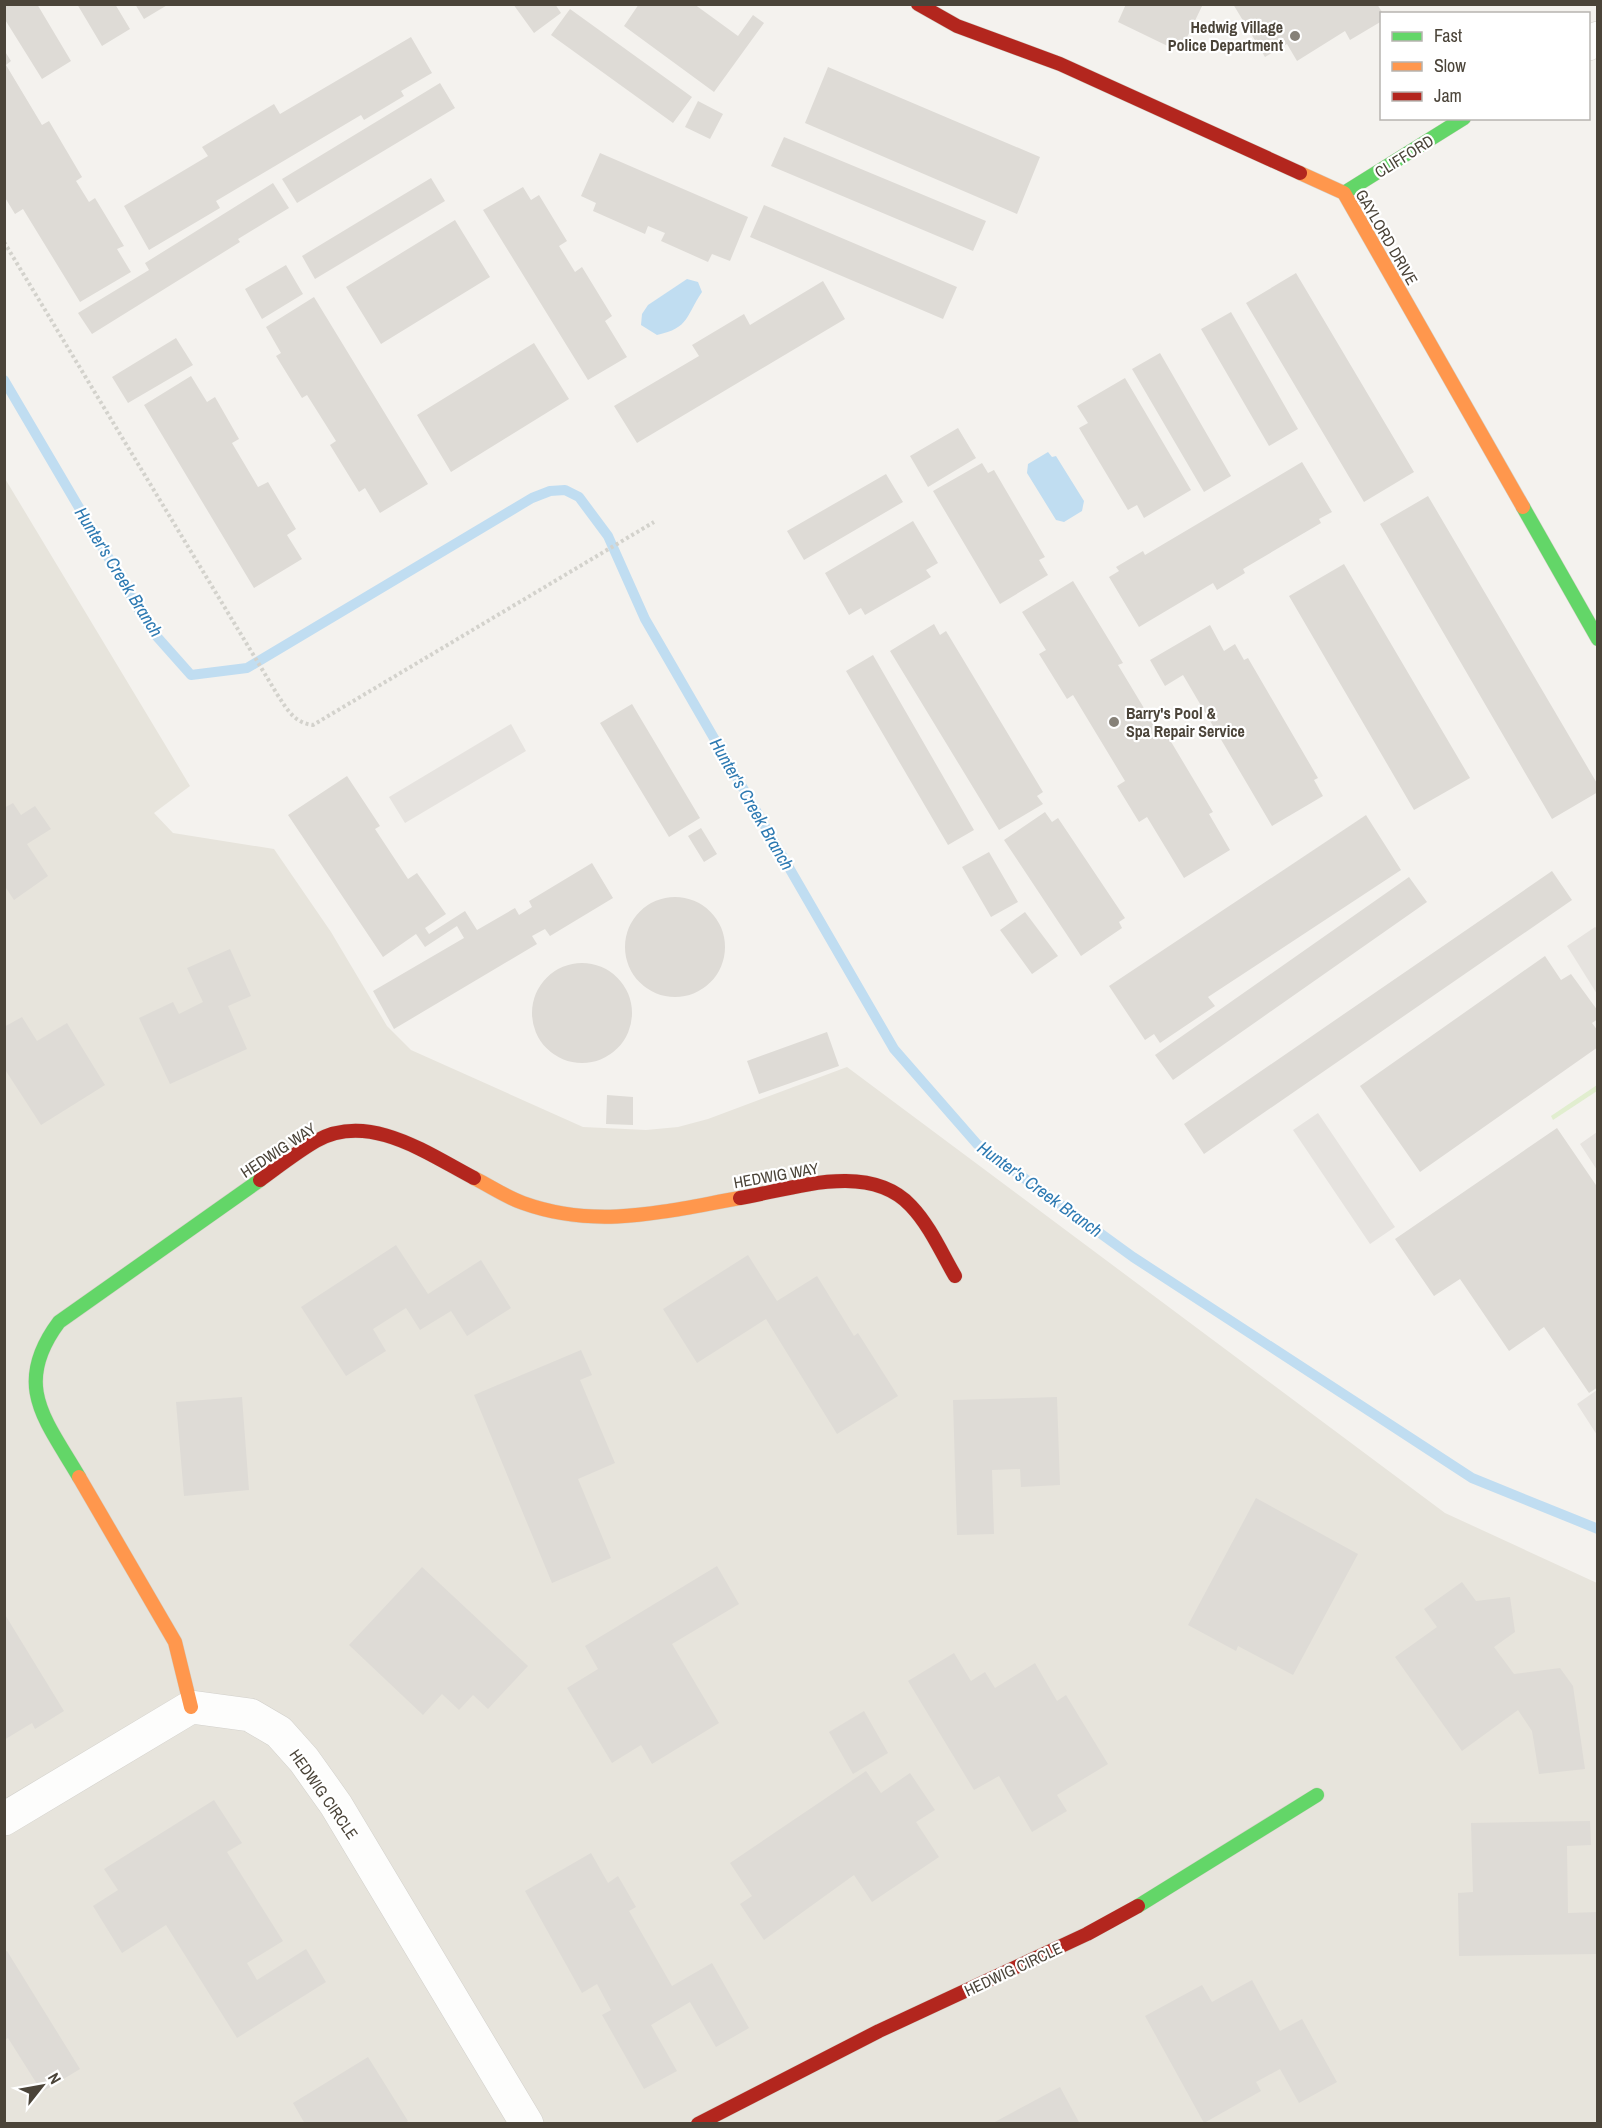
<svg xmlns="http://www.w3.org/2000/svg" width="1602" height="2128" font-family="'Archivo Narrow',sans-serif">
<rect width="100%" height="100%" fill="#f4f2ee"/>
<path fill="#e7e4dc" d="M4,477L190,786L154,813L173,833L274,849L331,932L387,1026L411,1050L583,1127L646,1130L678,1127L708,1119L847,1067L1445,1513L1597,1583V2123H5Z"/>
<path fill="#e1eecf" d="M1597,1085V1091L1553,1120L1551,1116Z"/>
<path fill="#e6e3df" d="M511,724L526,751L405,823L389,797Z
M1595,927L1598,929L1597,994L1567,946Z
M1318,1113L1395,1227L1370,1244L1293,1130Z
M1597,1132V1170L1580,1144Z
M1597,1390V1435L1577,1404Z"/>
<path fill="#c0ddf1" d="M687,279L698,282L702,292C686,315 690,328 657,335L641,325L642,314L648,305Z
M1048,452L1052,457L1056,456L1084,501L1082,511L1064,522L1056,520L1027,473L1028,464Z"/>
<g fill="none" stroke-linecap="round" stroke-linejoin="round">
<path stroke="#c0ddf1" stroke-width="10" d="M4,380L151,630L191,675L247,668L532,498L550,491L565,490L579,497L608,536L645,619L894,1049L977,1144L1133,1257L1472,1478L1598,1529"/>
</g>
<path fill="#dedbd6" d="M4,4H37L71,61L42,79L4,18Z
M77,4H115L130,29L102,46Z
M135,4H169L144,19Z
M513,4H555L561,13L534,33Z
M639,4H694L738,36L753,15L764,23L714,92L624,26Z
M1126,4H1203L1180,52L1118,22Z
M1233,4H1377L1382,12V21L1350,40L1345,31L1297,61L1287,44L1265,57Z
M570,9L692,97L673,123L551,35Z
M411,37L432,73L401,91L404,96L364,120L361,115L216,201L220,208L149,250L124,206L208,156L202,147L274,104L280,114Z
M4,50L11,61L6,65L42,125L49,121L82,177L76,181L89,202L95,198L124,246L117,249L131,272L80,302L23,209L15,214L4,196Z
M828,67L1040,157L1017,214L805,123Z
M440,83L455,108L297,203L282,179Z
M698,101L723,114L710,139L685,127Z
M784,137L986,221L973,251L771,166Z
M600,153L748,217L730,261L712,254L708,262L661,241L665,233L648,226L645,234L593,211L596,203L581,196Z
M431,178L445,201L315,279L302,256Z
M273,183L289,208L238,239L240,242L92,334L78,313L149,270L145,263Z
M523,187L531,200L539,195L567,241L559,246L575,272L582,267L612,316L605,321L627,357L588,380L483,210Z
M764,205L957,287L943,319L750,237Z
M455,220L490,277L381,344L346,287Z
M286,265L303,294L262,319L245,289Z
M1296,273L1414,472L1364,502L1246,303Z
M823,281L845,319L637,443L614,406L699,356L692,345L744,314L750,325Z
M314,297L428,484L380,513L365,488L359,492L330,445L336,441L307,395L302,398L276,356L281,353L266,327Z
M1231,312L1298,429L1269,446L1201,329Z
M176,338L193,365L128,403L112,377Z
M534,343L569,399L451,472L417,415Z
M1160,353L1231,476L1204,492L1132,369Z
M191,376L207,402L215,397L239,439L232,443L258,487L268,482L296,529L287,535L302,559L254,588L144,405Z
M1125,378L1191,490L1144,518L1137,505L1128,510L1079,428L1088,423L1077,406Z
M958,428L976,458L928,487L910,456Z
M1302,462L1332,512L1319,519L1321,523L1243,569L1245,573L1217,590L1213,583L1139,627L1109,577L1119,571L1116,567L1143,551L1145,555Z
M982,463L988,473L994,470L1045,557L1039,560L1048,575L1000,604L933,491Z
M886,474L903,502L804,560L787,531Z
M1428,496L1598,785V792L1552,819L1380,524Z
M913,521L938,563L926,570L931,577L865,615L861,608L849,615L825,573Z
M1344,564L1470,778L1414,810L1289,596Z
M1073,581L1123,663L1118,665L1162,738L1167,735L1213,812L1209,814L1230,850L1184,878L1147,817L1139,822L1117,786L1125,781L1073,695L1067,699L1039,654L1046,650L1022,612Z
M934,624L940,635L946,631L1043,792L1037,796L1043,804L999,830L890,651Z
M1210,625L1224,651L1235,644L1244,660L1248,658L1318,778L1314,780L1323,796L1272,826L1183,675L1165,686L1150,660Z
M873,655L974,830L948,845L846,671Z
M632,704L700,818L669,837L600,723Z
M347,776L380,826L375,829L408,879L417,873L446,914L425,928L429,934L465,911L477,930L515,908L519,915L532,907L529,901L592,863L613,898L550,936L545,929L532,936L537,944L394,1029L373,991L464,938L457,926L425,947L416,934L383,957L288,815Z
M13,803L21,815L35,806L51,829L27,844L48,876L14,900L4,885V808Z
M1045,812L1052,822L1058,818L1125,918L1119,922L1122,928L1081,956L1004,840Z
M1366,815L1401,870L1208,997L1215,1006L1160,1043L1154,1034L1145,1040L1109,986Z
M701,828L717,854L704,862L688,836Z
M989,852L1018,902L991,917L962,867Z
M1552,871L1572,900L1204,1154L1184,1124Z
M1409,877L1427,902L1173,1080L1155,1055Z
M625 947a50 50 0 1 1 100 0a50 50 0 1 1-100 0Z
M1025,912L1058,956L1032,974L1000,930Z
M230,949L251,996L228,1006L247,1049L170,1084L139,1018L173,1002L179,1014L203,1002L187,968Z
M1545,956L1561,980L1571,974L1598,1011V1019L1592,1023L1598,1031V1047L1420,1172L1360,1086Z
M532 1013a50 50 0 1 1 100 0a50 50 0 1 1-100 0Z
M22,1017L37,1041L67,1023L105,1085L41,1125L4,1068V1027Z
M827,1032L839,1066L759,1094L747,1061Z
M607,1095L633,1097V1125L606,1124Z
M1557,1128L1598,1188V1387L1589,1393L1544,1327L1509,1351L1460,1279L1434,1296L1395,1239Z
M396,1245L428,1294L481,1260L511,1308L467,1336L451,1311L420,1330L406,1308L373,1329L386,1351L346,1376L301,1307Z
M748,1255L777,1301L817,1276L854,1336L858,1333L898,1396L837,1434L766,1319L697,1363L663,1309Z
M581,1350L592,1375L580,1380L615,1463L578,1479L611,1558L552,1583L474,1395Z
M242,1397L249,1490L184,1496L176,1402Z
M1057,1397L1060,1485L1021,1487L1020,1469L992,1470L994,1534L957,1535L953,1400Z
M1256,1498L1358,1554L1293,1675L1238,1646L1236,1651L1188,1625Z
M717,1566L739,1604L672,1644L719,1723L652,1764L641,1745L612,1763L567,1688L598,1669L585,1646Z
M422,1567L528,1666L488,1709L473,1695L459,1710L442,1694L423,1715L349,1645Z
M1462,1582L1476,1601L1510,1597L1515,1632L1494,1647L1514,1674L1560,1668L1573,1686L1585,1769L1539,1774L1532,1731L1518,1710L1462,1751L1395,1657L1437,1627L1424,1609Z
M4,1613L64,1711L35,1729L32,1723L4,1740Z
M954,1653L971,1681L985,1672L995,1688L1035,1663L1057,1701L1066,1695L1108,1764L1057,1795L1067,1811L1032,1832L999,1776L974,1790L908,1681Z
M864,1711L888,1753L853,1774L829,1732Z
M866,1771L881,1793L910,1773L935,1810L916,1822L939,1857L872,1902L854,1875L764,1940L740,1904L752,1896L730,1863Z
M214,1800L242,1843L227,1852L283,1941L247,1963L257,1980L306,1949L326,1982L237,2038L166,1925L122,1953L93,1906L118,1890L104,1869Z
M1590,1821L1591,1845L1567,1846L1568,1913L1598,1912V1954L1459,1956L1458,1893L1473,1892L1471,1823Z
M591,1853L608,1883L618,1876L636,1907L629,1911L672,1986L712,1963L749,2028L716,2047L690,2002L651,2025L677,2071L644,2089L602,2015L611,2010L597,1984L582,1993L525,1891Z
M7,1951L80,2069L42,2092L8,2038L4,2040V1952Z
M1252,1980L1280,2031L1302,2019L1337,2082L1299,2103L1280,2069L1256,2082L1261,2091L1204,2123L1145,2016L1202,1985L1212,2002Z
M368,2057L408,2121L404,2124H305L293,2103Z
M1060,2087L1080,2124H991Z"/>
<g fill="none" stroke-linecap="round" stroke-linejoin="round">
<g stroke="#d2d0cb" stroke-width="34">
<path id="street" d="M1588,44L1598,38
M4,1819L191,1707L250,1715L279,1732L304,1760L336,1805L527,2124"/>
</g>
<g stroke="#d3cfc5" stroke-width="15">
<path id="fast" d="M1344,193L1464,118
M1523,507L1598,639
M79,1477C45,1419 12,1385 59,1322L260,1180
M1138,1906L1317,1795"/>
</g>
<g stroke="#d3cfc5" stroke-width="15">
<path id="slow" d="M1300,173L1344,193L1523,507
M474,1178C490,1186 506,1197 523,1203C598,1230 665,1211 740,1198
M79,1477L175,1642L191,1707"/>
</g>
<g stroke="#d3cfc5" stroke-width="15">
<path id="jam" d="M918,4L957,26L1060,64L1300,173
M260,1180C278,1167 297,1152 316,1141C369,1111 428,1154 474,1178
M740,1198C793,1189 869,1161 911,1206C930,1226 941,1252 955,1276
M698,2124L879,2031L1087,1934L1138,1906"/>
</g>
<path stroke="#d3d2cc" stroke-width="4" stroke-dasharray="3 3" stroke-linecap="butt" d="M4,242L277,694C287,709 294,723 313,725L654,522"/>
<use href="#street" stroke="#fdfdfc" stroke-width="33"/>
<use href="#fast" stroke="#63d668" stroke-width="14"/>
<use href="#slow" stroke="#ff974d" stroke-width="14"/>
<use href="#jam" stroke="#b3261e" stroke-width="14"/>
</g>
<g fill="#868178" stroke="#fff" stroke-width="2">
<circle cx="1295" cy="36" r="6"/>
<circle cx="1114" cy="722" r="6"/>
</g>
<g text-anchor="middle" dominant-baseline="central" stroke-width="4.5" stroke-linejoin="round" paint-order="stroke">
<g font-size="16" font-weight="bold" fill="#4b4439" stroke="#fff" text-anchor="end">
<text x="1283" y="27">Hedwig Village<tspan x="1283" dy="18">Police Department</tspan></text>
<text x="1126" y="713" text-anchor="start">Barry's Pool &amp;<tspan x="1126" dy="18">Spa Repair Service</tspan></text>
</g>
<g font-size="16" fill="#4b4439" stroke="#fff">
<text transform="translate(1404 156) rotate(-32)">CLIFFORD</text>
<text transform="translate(1387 237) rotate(60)">GAYLORD DRIVE</text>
<text transform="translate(278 1150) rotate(-33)">HEDWIG WAY</text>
<text transform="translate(776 1175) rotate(-10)">HEDWIG WAY</text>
<text transform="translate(324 1794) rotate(55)">HEDWIG CIRCLE</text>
<text transform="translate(1013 1969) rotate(-25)">HEDWIG CIRCLE</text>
</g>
<g font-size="18" font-style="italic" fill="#2e7ab2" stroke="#fff">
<text transform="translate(119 572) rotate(58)">Hunter's Creek Branch</text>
<text transform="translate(752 804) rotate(60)">Hunter's Creek Branch</text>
<text transform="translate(1040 1189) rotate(36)">Hunter's Creek Branch</text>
</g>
</g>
<rect width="1602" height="2128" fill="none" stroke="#4b4439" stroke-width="12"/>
<rect x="1380" y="12" width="210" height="108" fill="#ffffff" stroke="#b7b4b0" stroke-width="1.5"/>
<rect x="1392" y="32" width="30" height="9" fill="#63d668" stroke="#b7b4b0" stroke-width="1.5"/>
<text x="1434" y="42" font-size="18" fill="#4b4439">Fast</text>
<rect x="1392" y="62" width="30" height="9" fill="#ff974d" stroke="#b7b4b0" stroke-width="1.5"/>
<text x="1434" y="72" font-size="18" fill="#4b4439">Slow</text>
<rect x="1392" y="92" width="30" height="9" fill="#b3261e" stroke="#b7b4b0" stroke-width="1.5"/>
<text x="1434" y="102" font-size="18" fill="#4b4439">Jam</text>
<g transform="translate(42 2086) rotate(59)" stroke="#ffffff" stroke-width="4.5" paint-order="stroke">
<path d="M0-4.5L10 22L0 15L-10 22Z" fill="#4b4439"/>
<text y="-9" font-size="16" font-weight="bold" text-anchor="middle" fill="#4b4439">N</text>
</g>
</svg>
